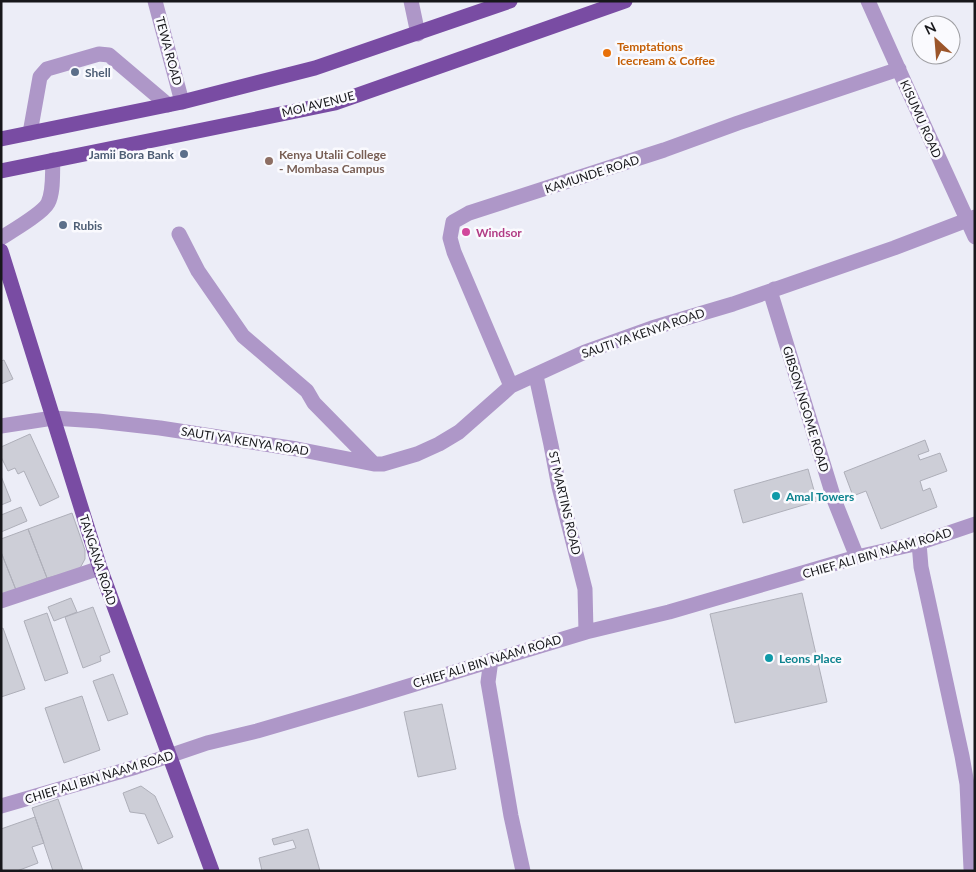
<svg xmlns="http://www.w3.org/2000/svg" width="976" height="872" font-family="Lato,sans-serif">
<rect width="100%" height="100%" fill="#ecedf7"/>
<path fill="#cdced7" stroke="#aeafb9" d="M4,360L13,379L1,384V361Z
M30,434L59,497L40,506L24,471L18,474L15,468L8,471L1,457V447Z
M925,440L929,451L918,455L920,460L940,453L947,471L920,481L923,491L930,488L937,507L881,529L866,491L853,496L844,472Z
M808,469L817,501L743,523L734,490Z
M1,476L11,501L1,505Z
M21,507L27,521L1,532V515Z
M72,513L85,550V559L79,570L47,578L28,529Z
M28,529L47,578L16,590L1,552V539Z
M1,552L16,590L1,600Z
M802,593L827,702L735,723L710,614Z
M71,598L77,612L54,621L48,607Z
M93,607L110,652L100,656L101,661L83,668L65,617Z
M47,613L68,673L45,681L24,621Z
M3,628L25,689L1,697V629Z
M113,674L128,714L108,721L93,681Z
M82,696L100,750L64,763L45,708Z
M442,704L456,769L418,777L404,712Z
M141,786L155,796L173,837L158,844L145,814L130,812L123,793Z
M58,799L83,871H53L32,808Z
M35,817L44,843L32,847L38,863L17,871H3L1,866V829Z
M308,829L320,871H262L259,858L296,848L293,840L274,845L272,839Z"/>
<g fill="none" stroke-linecap="round" stroke-linejoin="round">
<path stroke="#ae97c8" stroke-width="15" d="M155,1L182,102
M411,1L418,34
M868,1C903,80 939,158 975,237
M30,133L40,77L47,69L99,54L109,55L168,105
M179,234L198,271L243,336L307,391L314,403L374,464
M1,238C12,231 43,213 48,203C54,191 52,173 53,160
M774,289L771,294L835,502L857,557
M536,376L551,445L559,487L585,589L586,632
M511,386L454,252L450,238L453,222L469,213L664,150L738,123L899,69
M1,426L53,418L98,421L160,428L297,449L374,464H383L417,454L439,444L459,432L511,386L585,352L652,328L733,304L894,248L975,217
M919,543L921,567L962,756L967,784L971,869
M1,601L100,568
M491,660L488,682L511,816L523,871
M1,806L136,767L207,743L257,731L353,703L586,632L669,612L857,557L919,543L975,524"/>
<path stroke="#794ca3" stroke-width="15" d="M1,139L182,102L315,68L510,1
M1,171L335,103L625,1
M1,251L100,568L212,871"/>
</g>
<circle fill="#e8710a" stroke="#fafafe" stroke-width="2" cx="607" cy="53" r="5"/>
<g fill="#5c6f8a" stroke="#fafafe" stroke-width="2">
<circle cx="75" cy="72" r="5"/>
<circle cx="184" cy="154" r="5"/>
<circle cx="63" cy="225" r="5"/>
</g>
<circle fill="#8d6e63" stroke="#fafafe" stroke-width="2" cx="269" cy="161" r="5"/>
<circle fill="#d1479c" stroke="#fafafe" stroke-width="2" cx="466" cy="232" r="5"/>
<g fill="#0f9aa8" stroke="#fafafe" stroke-width="2">
<circle cx="776" cy="496" r="5"/>
<circle cx="769" cy="658" r="5"/>
</g>
<g text-anchor="middle" dominant-baseline="central" stroke-width="5" stroke-linejoin="round" paint-order="stroke">
<g font-size="12" font-weight="bold" fill="#c56008" stroke="#fafafe" text-anchor="start">
<text x="617" y="46">Temptations<tspan x="617" dy="14">Icecream &amp; Coffee</tspan></text>
</g>
<g font-size="12" fill="#17171b" stroke="#fafafe">
<text transform="translate(169 51) rotate(75)">TEWA ROAD</text>
<text transform="translate(318 104) rotate(-14)">MOI AVENUE</text>
<text transform="translate(921 119) rotate(66)">KISUMU ROAD</text>
<text transform="translate(592 174) rotate(-18)">KAMUNDE ROAD</text>
<text transform="translate(643 333) rotate(-19)">SAUTI YA KENYA ROAD</text>
<text transform="translate(806 409) rotate(73)">GIBSON NGOME ROAD</text>
<text transform="translate(245 441) rotate(9)">SAUTI YA KENYA ROAD</text>
<text transform="translate(565 503) rotate(77)">ST MARTINS ROAD</text>
<text transform="translate(877 553) rotate(-16)">CHIEF ALI BIN NAAM ROAD</text>
<text transform="translate(98 560) rotate(72)">TANGANA ROAD</text>
<text transform="translate(487 661) rotate(-17)">CHIEF ALI BIN NAAM ROAD</text>
<text transform="translate(99 777) rotate(-17)">CHIEF ALI BIN NAAM ROAD</text>
</g>
<g font-size="12" font-weight="bold" fill="#4e5e75" stroke="#fafafe" text-anchor="start">
<text x="85" y="72">Shell</text>
<text x="174" y="154" text-anchor="end">Jamii Bora Bank</text>
<text x="73" y="225">Rubis</text>
</g>
<g font-size="12" font-weight="bold" fill="#785e54" stroke="#fafafe" text-anchor="start">
<text x="279" y="154">Kenya Utalii College<tspan x="279" dy="14">- Mombasa Campus</tspan></text>
</g>
<g font-size="12" font-weight="bold" fill="#b23c85" stroke="#fafafe" text-anchor="start">
<text x="476" y="232">Windsor</text>
</g>
<g font-size="12" font-weight="bold" fill="#0d838f" stroke="#fafafe" text-anchor="start">
<text x="786" y="496">Amal Towers</text>
<text x="779" y="658">Leons Place</text>
</g>
</g>
<rect width="976" height="872" fill="none" stroke="#17171b" stroke-width="5"/>
<g transform="translate(936 40) rotate(334)"><circle r="24" fill="#fafafe" stroke="#9f9fa3"/>
<path d="M0-4L9 19L0 12L-9 19Z" fill="#9b552b"/>
<text y="-8" font-size="14" font-weight="bold" text-anchor="middle" fill="#17171b">N</text>
</g>
</svg>
